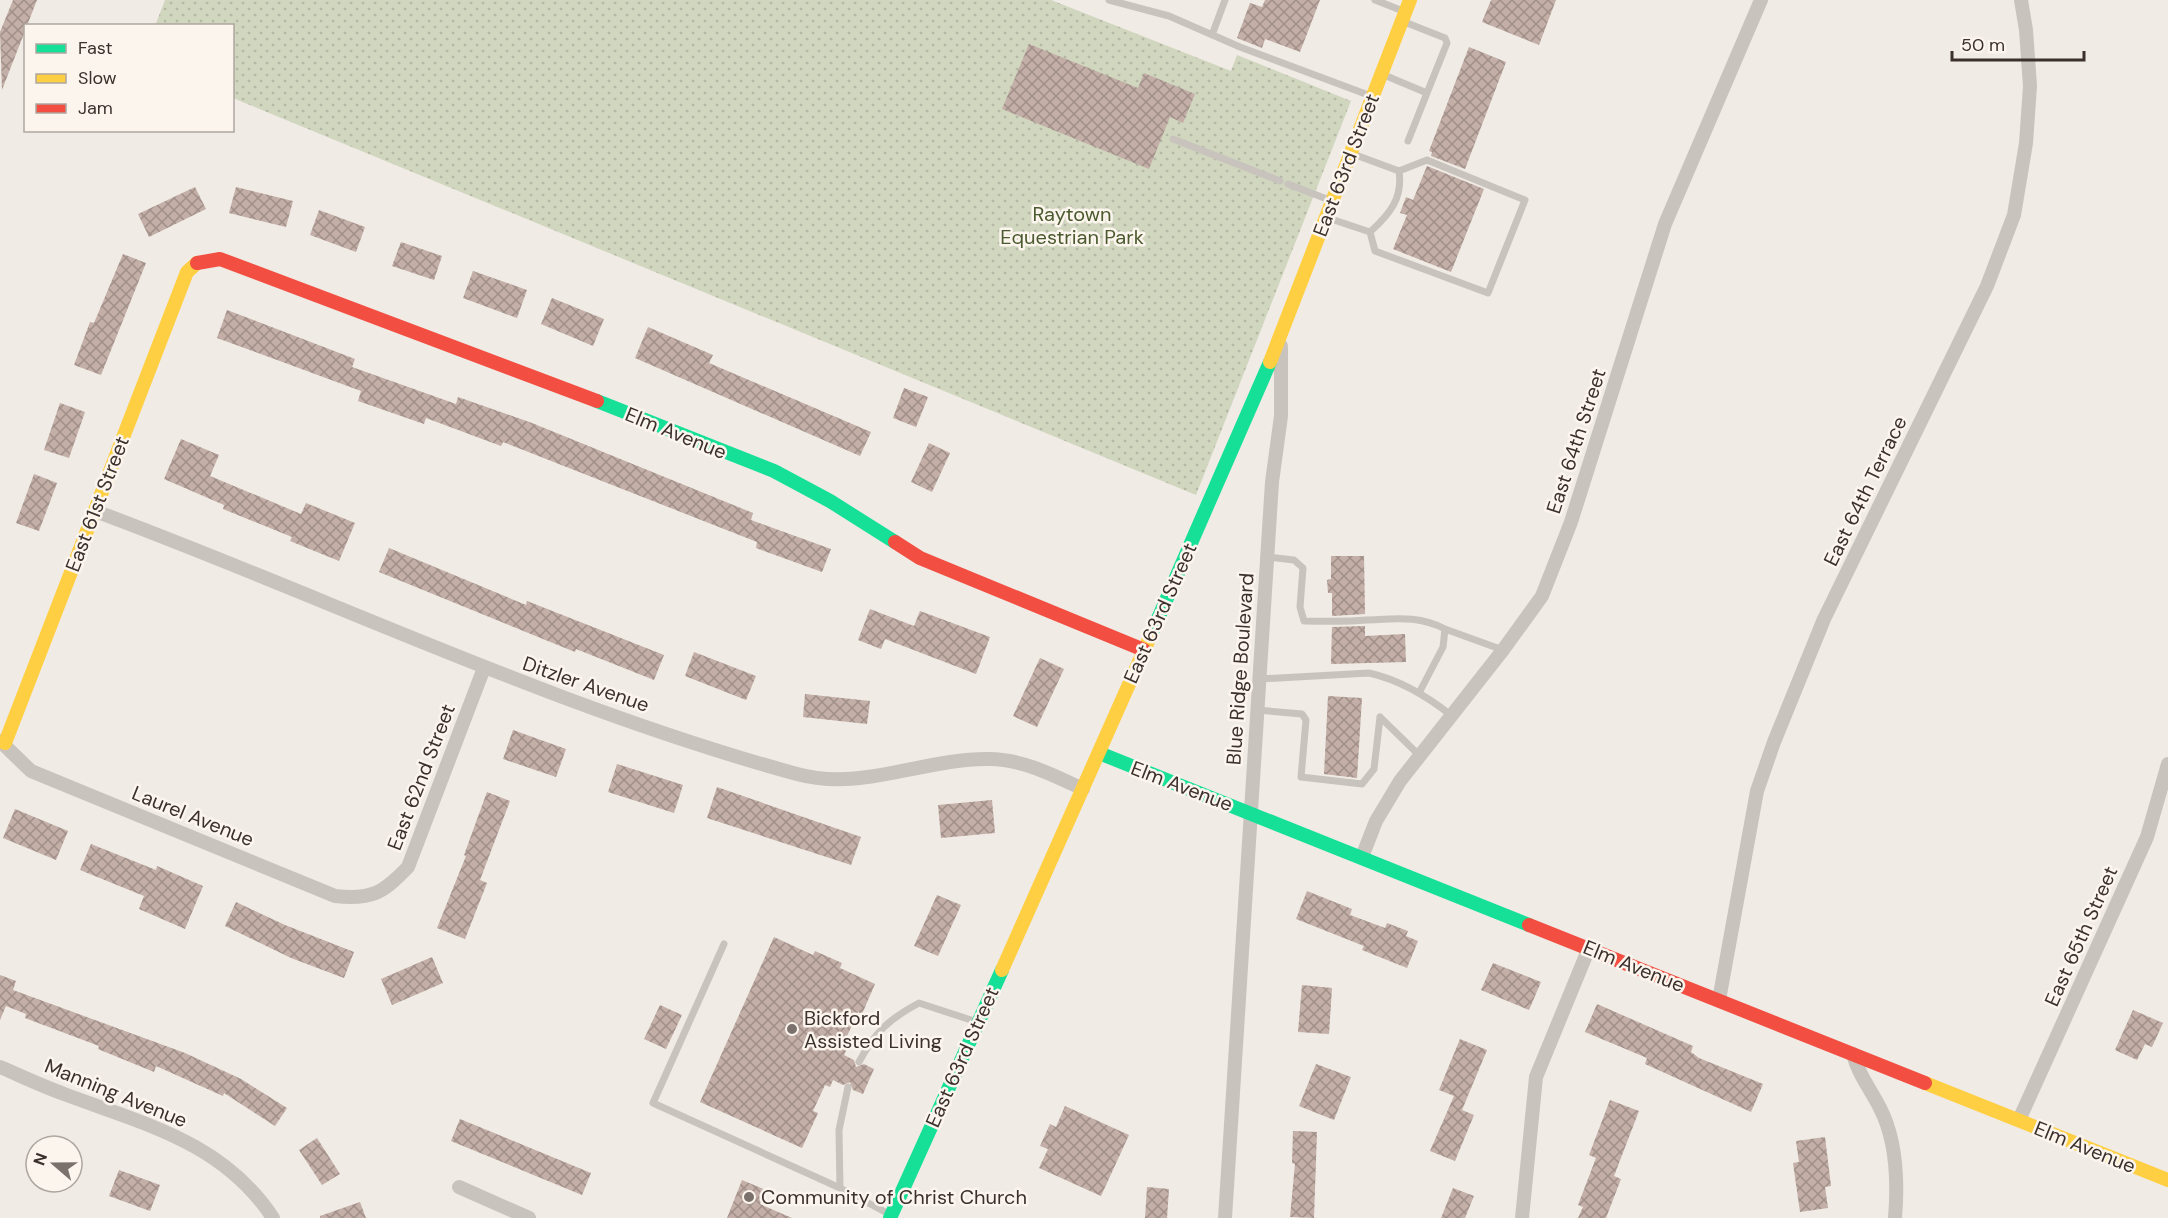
<svg xmlns="http://www.w3.org/2000/svg" width="2168" height="1218" font-family="'DM Sans',sans-serif">
<defs>
<pattern id="park-dots" width="8" height="8" patternUnits="userSpaceOnUse" patternTransform="scale(1.5)"><rect width="8" height="8" fill="#d1d6bf"/><path d="M2 2h.1M6 6h.1" fill="none" stroke="#b4b8a4" stroke-width="1.8" stroke-linecap="round"/></pattern>
<pattern id="building-cross-hatch" width="8" height="8" patternUnits="userSpaceOnUse" patternTransform="scale(1.5)"><rect width="8" height="8" fill="#c3afa7"/><path d="M0 0l8 8M0 8l8-8" fill="none" stroke="#a08f88"/></pattern>
</defs>
<rect width="100%" height="100%" fill="#f0ebe5"/>
<path fill="url(#park-dots)" d="M165,0H1051L1231,71L1237,55L1351,101L1196,495L233,98L232,26H155Z"/>
<path fill="url(#building-cross-hatch)" d="M13,0H37L2,90L0,32Z
M1265,0H1320L1300,52L1265,39L1262,48L1237,38L1250,3L1262,7Z
M1491,0H1556L1539,45L1482,22Z
M1029,44L1138,88L1144,73L1195,94L1183,123L1170,117L1149,169L1002,109Z
M1469,47L1506,62L1465,169L1431,156L1432,152L1429,151Z
M1427,166L1484,189L1451,272L1393,249L1407,215L1400,213L1406,197L1413,200Z
M195,187L206,209L149,237L138,214Z
M236,187L293,201L286,227L229,213Z
M319,210L365,227L356,252L310,235Z
M401,242L442,256L434,280L392,266Z
M123,254L146,263L101,375L74,365L90,322L94,323Z
M473,271L527,290L517,318L463,298Z
M552,298L604,319L593,346L541,324Z
M227,310L355,359L352,367L456,404L458,397L532,423L753,513L751,520L831,549L822,572L756,548L757,542L503,442L501,446L426,418L424,424L358,401L361,391L217,338Z
M648,327L713,355L709,363L871,432L860,456L635,358Z
M904,388L928,397L916,427L893,418Z
M60,403L85,412L69,458L44,450Z
M181,439L219,455L210,476L301,514L306,503L355,523L339,561L290,541L292,537L223,509L224,505L164,479Z
M929,443L950,453L932,492L911,482Z
M34,474L57,483L39,531L16,523Z
M389,548L526,605L527,601L664,655L654,680L576,649L575,652L379,572Z
M1331,556H1364L1365,614L1332,616V593H1328L1327,580L1331,579Z
M870,609L914,626L920,611L990,637L976,674L885,639L881,649L858,640Z
M1365,626V636L1405,634L1406,662L1331,664L1332,627Z
M694,652L756,676L746,700L685,676Z
M1040,658L1064,669L1037,727L1013,716Z
M805,694L870,701L867,724L803,717Z
M1328,696L1362,698L1357,778L1324,774Z
M513,730L566,749L556,777L503,759Z
M617,764L683,785L674,813L608,792Z
M717,787L861,837L851,865L707,818Z
M487,792L510,801L480,880L487,883L465,939L437,928L466,856L464,855Z
M992,800L995,833L941,838L938,805Z
M15,809L68,831L56,860L3,838Z
M91,844L156,870L157,866L203,886L185,929L139,909L144,896L80,870Z
M1307,891L1352,909L1350,915L1385,928L1387,923L1408,931L1406,936L1418,941L1407,968L1362,950L1364,946L1296,919Z
M937,895L961,905L938,956L914,946Z
M236,902L285,925L354,952L344,978L291,958L225,926Z
M774,937L813,955L815,951L842,963L840,968L875,984L862,1014L858,1012L843,1045L848,1047L844,1055L854,1060L856,1067L864,1064L874,1069L863,1094L853,1090L850,1082L843,1085L833,1080L830,1087L825,1085L813,1111L818,1113L802,1148L700,1102Z
M432,957L443,983L392,1005L381,979Z
M1493,963L1541,982L1529,1010L1481,990Z
M0,975L16,981L13,990L185,1053L241,1079L287,1108L275,1126L224,1093L223,1096L156,1066L154,1072L98,1049L99,1046L25,1018L26,1014L6,1006L0,1020Z
M1302,985L1332,988L1329,1034L1298,1032Z
M1597,1004L1693,1046L1691,1052L1699,1058L1763,1084L1751,1112L1645,1064L1647,1058L1585,1032Z
M660,1005L682,1015L666,1049L644,1039Z
M2133,1010L2163,1023L2152,1047L2145,1044L2137,1060L2115,1050Z
M1460,1039L1487,1050L1462,1110L1474,1115L1455,1161L1430,1151L1454,1096L1439,1090Z
M1316,1064L1351,1077L1334,1120L1299,1106Z
M1610,1100L1639,1111L1614,1176L1621,1179L1606,1218H1578L1583,1207L1578,1205L1596,1158L1589,1155Z
M1065,1106L1129,1135L1101,1196L1039,1168L1048,1149L1040,1146L1050,1124L1056,1127Z
M460,1119L591,1173L582,1195L451,1141Z
M1293,1131L1317,1132L1314,1218L1290,1217L1295,1164L1292,1163Z
M1825,1137L1831,1186L1825,1187L1828,1208L1800,1212L1793,1163L1799,1162L1796,1141Z
M317,1138L340,1174L322,1185L299,1150Z
M119,1170L160,1185L150,1211L109,1196Z
M742,1180L766,1190L760,1204L792,1218H727Z
M1147,1187L1169,1189L1167,1218H1145Z
M1453,1188L1474,1196L1465,1218H1441Z
M360,1202L366,1218H320V1216Z"/>
<g fill="none" stroke-linecap="round" stroke-linejoin="round">
<path stroke="#c9c3be" stroke-width="7" d="M1109,0L1169,16L1240,47L1371,96
M1375,0L1403,11
M1402,21L1445,38L1447,43L1427,93
M1212,35L1225,0
M1384,75L1427,93L1408,141
M1173,139L1280,181
M1288,184L1332,201
M1328,218L1370,232L1375,251L1488,293L1525,200L1427,160L1399,171L1353,154
M1370,232C1390,214 1403,198 1399,171
M1267,557L1294,560L1303,568L1300,607L1304,621C1325,621 1346,622 1366,620C1395,619 1418,615 1445,629L1443,647L1419,693
M1445,629L1503,650
M1259,679L1369,673C1400,680 1427,696 1452,716
M1257,710L1302,714L1306,720L1301,777L1362,784L1374,769L1380,717
M1380,717L1420,756
M724,944L653,1103L840,1188
M859,1062C875,1032 889,1019 919,1003L977,1022
M848,1087L839,1130L840,1188L889,1214"/>
<path stroke="#c9c3be" stroke-width="14" d="M95,511C329,598 555,708 797,774C862,792 924,758 989,759C1022,759 1053,775 1083,789
M0,741L31,771L335,896C372,900 383,893 408,867L484,668
M1362,857L1376,821L1400,781L1503,650L1542,596L1571,522L1665,224L1761,0
M1719,1000L1757,791L1774,742L1824,619L1987,286L2014,215L2026,143L2030,86L2026,30L2021,0
M1853,1054C1858,1074 1871,1090 1880,1108C1897,1141 1898,1182 1895,1218
M0,1067C21,1076 42,1086 64,1094C144,1124 223,1142 273,1218
M2019,1120L2147,837L2168,764
M459,1187L529,1218
M1225,1218L1272,482L1281,416V346
M1522,1218L1536,1077L1589,948"/>
<path stroke="#16e098" stroke-width="14" d="M597,401L774,471L830,501L895,542
M1150,637L1270,362
M1099,753L1529,925
M890,1218L1002,970"/>
<path stroke="#ffcf43" stroke-width="14" d="M1270,362L1410,0
M5,743L187,272L197,263
M1002,970L1150,637
M1925,1083L2168,1180"/>
<path stroke="#f24e42" stroke-width="14" d="M197,263L220,259L597,401
M895,542L920,558L1144,650
M1529,925L1925,1083"/>
</g>
<g fill="#7a716c" stroke="#fbf5ee" stroke-width="2">
<circle cx="792" cy="1029" r="6"/>
<circle cx="749" cy="1197" r="6"/>
</g>
<g text-anchor="middle" dominant-baseline="central" stroke-width="5" stroke-linejoin="round" paint-order="stroke">
<g font-size="20" fill="#3b302b" stroke="#fbf5ee">
<text transform="translate(1346 165) rotate(-69)">East 63rd Street</text>
<text transform="translate(676 433) rotate(22)">Elm Avenue</text>
<text transform="translate(1576 441) rotate(-72)">East 64th Street</text>
<text transform="translate(1865 491) rotate(-64)">East 64th Terrace</text>
<text transform="translate(97 504) rotate(-69)">East 61st Street</text>
<text transform="translate(1160 613) rotate(-66)">East 63rd Street</text>
<text transform="translate(1240 669) rotate(-86)">Blue Ridge Boulevard</text>
<text transform="translate(586 684) rotate(19)">Ditzler Avenue</text>
<text transform="translate(421 777) rotate(-69)">East 62nd Street</text>
<text transform="translate(1182 786) rotate(21)">Elm Avenue</text>
<text transform="translate(193 816) rotate(22)">Laurel Avenue</text>
<text transform="translate(2081 936) rotate(-66)">East 65th Street</text>
<text transform="translate(1634 966) rotate(22)">Elm Avenue</text>
<text transform="translate(962 1057) rotate(-66)">East 63rd Street</text>
<text transform="translate(116 1093) rotate(22)">Manning Avenue</text>
<text transform="translate(2085 1147) rotate(22)">Elm Avenue</text>
</g>
<g font-size="20" fill="#4a5a2e" stroke="#fbf5ee">
<text x="1072" y="214">Raytown<tspan x="1072" dy="23">Equestrian Park</tspan></text>
</g>
<g font-size="20" fill="#3b302b" stroke="#fbf5ee" text-anchor="start">
<text x="804" y="1018">Bickford<tspan x="804" dy="23">Assisted Living</tspan></text>
<text x="761" y="1197">Community of Christ Church</text>
</g>
</g>
<rect x="24" y="24" width="210" height="108" fill="#fbf5ee" stroke="#aea6a0" stroke-width="1.5"/>
<rect x="36" y="44" width="30" height="9" fill="#16e098" stroke="#aea6a0" stroke-width="1.5"/>
<text x="78" y="54" font-size="18" fill="#3b302b">Fast</text>
<rect x="36" y="74" width="30" height="9" fill="#ffcf43" stroke="#aea6a0" stroke-width="1.5"/>
<text x="78" y="84" font-size="18" fill="#3b302b">Slow</text>
<rect x="36" y="104" width="30" height="9" fill="#f24e42" stroke="#aea6a0" stroke-width="1.5"/>
<text x="78" y="114" font-size="18" fill="#3b302b">Jam</text>
<g transform="translate(54 1164) rotate(290)"><circle r="28" fill="#fbf5ee" stroke="#aea6a0" stroke-width="1.5"/>
<path d="M0-4.5L10 22L0 15L-10 22Z" fill="#7a716c"/>
<text y="-9" font-size="16" font-weight="bold" text-anchor="middle" fill="#3b302b">N</text>
</g>
<path d="M1952 51v9h132v-9" fill="none" stroke="#3b302b" stroke-width="3"/>
<text x="1961" y="51" font-size="18" fill="#3b302b" stroke="#fbf5ee" stroke-width="4.5" paint-order="stroke">50 m</text>
</svg>
